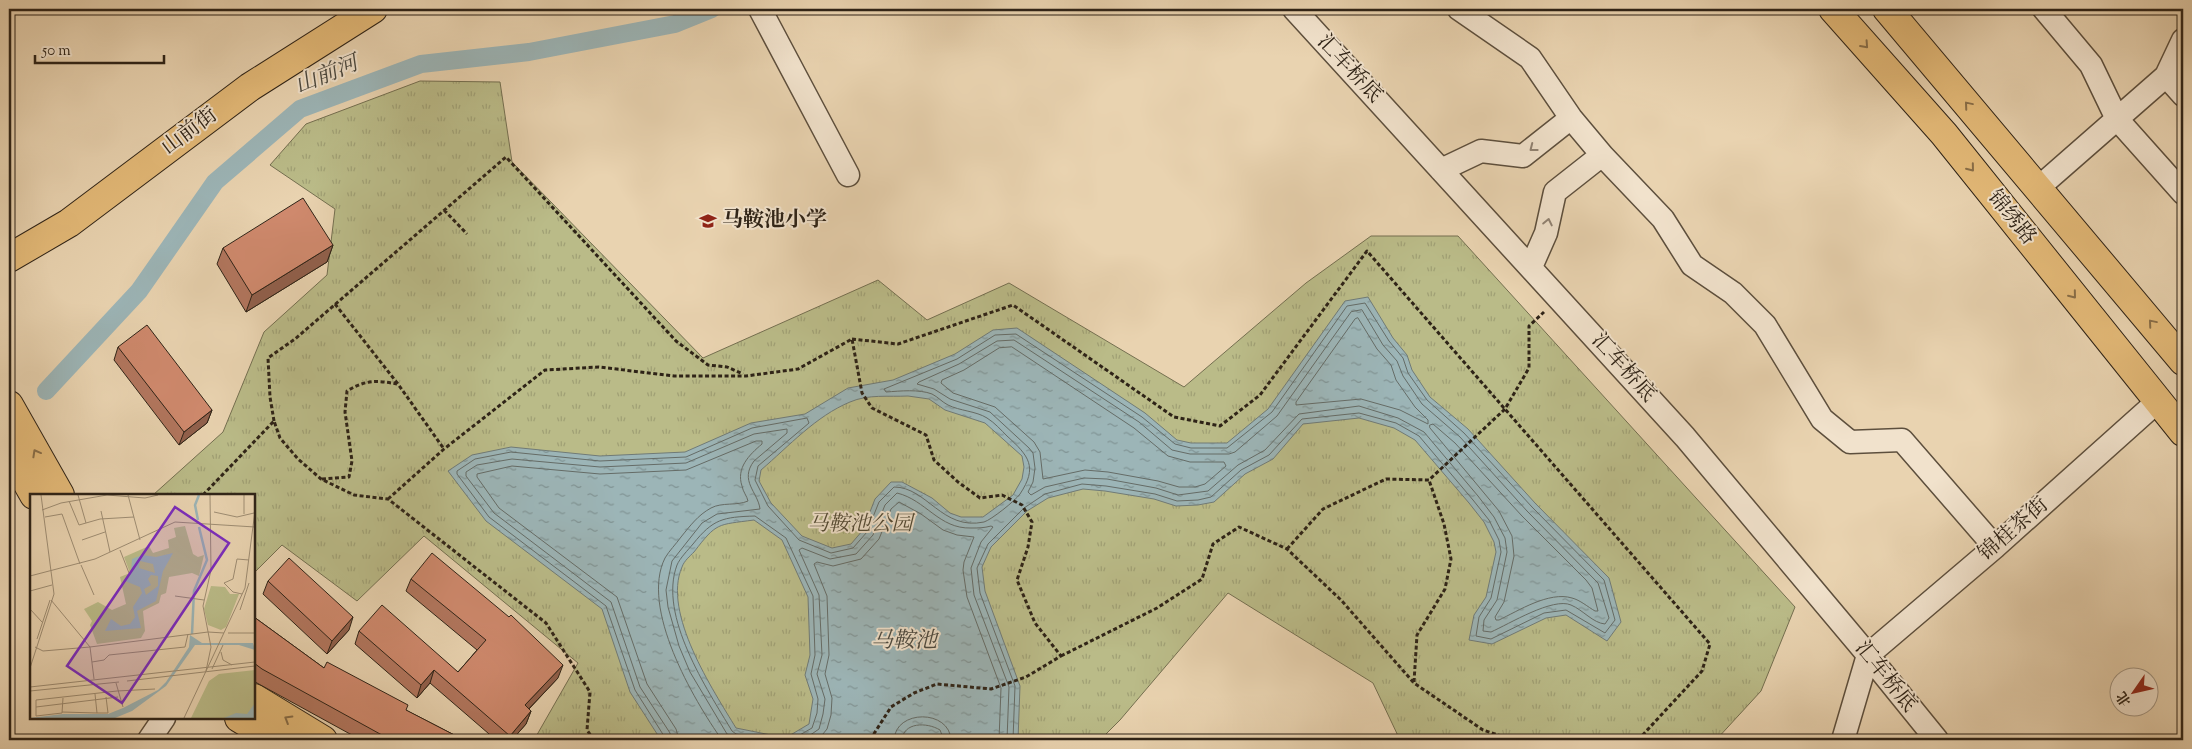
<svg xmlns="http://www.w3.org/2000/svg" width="2192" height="749" font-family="'Sorts Mill Goudy','Noto Serif SC',serif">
<defs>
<pattern id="park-tufts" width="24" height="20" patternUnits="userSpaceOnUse" patternTransform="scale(1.25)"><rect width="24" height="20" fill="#babb88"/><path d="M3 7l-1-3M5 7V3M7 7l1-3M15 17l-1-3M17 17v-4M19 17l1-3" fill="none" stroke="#a0a075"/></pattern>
<pattern id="water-ripples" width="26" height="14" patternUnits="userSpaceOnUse" patternTransform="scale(1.25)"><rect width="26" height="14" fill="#9cb5b7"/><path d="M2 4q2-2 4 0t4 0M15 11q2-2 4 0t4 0" fill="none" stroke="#809394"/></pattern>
</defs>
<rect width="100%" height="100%" fill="#e9d3b0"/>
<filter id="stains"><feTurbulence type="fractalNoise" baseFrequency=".004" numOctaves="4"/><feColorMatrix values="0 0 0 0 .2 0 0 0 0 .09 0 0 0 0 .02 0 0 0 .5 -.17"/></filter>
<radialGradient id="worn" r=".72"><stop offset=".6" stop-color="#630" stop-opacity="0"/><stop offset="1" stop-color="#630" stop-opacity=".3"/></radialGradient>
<path fill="url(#park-tufts)" stroke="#746f50" d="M420,81L500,82L512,162L703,358L878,280L927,320L1009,283L1184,387L1306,283L1371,236H1458L1795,607L1761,691L1716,740H1400L1373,683L1228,593L1120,720L1100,740H534L578,663L424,536L357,601L282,545L254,573V495H153L223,432L264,332L327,275L335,209L270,165L306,124Z"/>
<path fill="url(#water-ripples)" stroke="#707b77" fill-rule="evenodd" d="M1368,297L1393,338L1407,355L1412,370L1430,397L1468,429L1535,503L1609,578L1621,622L1607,641L1566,615L1546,618L1492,644L1469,640L1474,615L1486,597L1496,552L1494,542L1484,522L1469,503L1415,440L1394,428L1359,418L1303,424L1273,459L1245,474L1214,502L1198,505L1176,506L1154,499L1105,491L1083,489L1048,498L1027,511L991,547L982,567L985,591L1020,686L1018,740H936L925,735L903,740H661L630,692L602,609L486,521L448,471L472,455L511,447L600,456L685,452L751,423L805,414L848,388L893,380L955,354L993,330L1017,328L1145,413L1177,440L1191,443H1227L1268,409L1345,301ZM908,396L929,399L945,410L985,423L1022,456L1024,467L1022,479L1013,495L983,517H961L950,513L932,498L902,482H891L875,499L863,530L851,544L832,548L802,536L771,503L759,481L761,470C789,446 816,416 850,402C868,394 889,397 908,396ZM754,520L782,540L808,597L810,655L805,675L813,699L809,724L782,740L771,735L736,728C713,690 662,613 682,567C684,561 690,556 694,552C717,522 717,525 754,520Z"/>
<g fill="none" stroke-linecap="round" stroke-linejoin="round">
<path stroke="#656c67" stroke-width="1" d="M1362,310L1383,345L1397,361L1403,376L1422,404L1460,437L1527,511L1598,583L1609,618L1605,624C1593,623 1583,610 1571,605C1553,597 1509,624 1491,632L1483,631L1484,620L1497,600L1507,552L1505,538L1494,517L1478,496L1424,432L1398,418L1359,406L1299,414L1265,450L1238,465L1208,491L1178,495L1156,488L1107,479L1084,478L1045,487L1031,495L1028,492L1033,482L1035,468L1033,453L1029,448L990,412L950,399L934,389L917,384L919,382L959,364L997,341L1014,340L1139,422L1172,450L1190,454H1229L1235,452L1277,416L1351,312Z
M1358,318L1377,349L1391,365L1396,380L1415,407L1428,420V424L1400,410L1361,399L1296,405V402L1355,319Z
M1012,347L1134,428L1168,456L1190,462H1224L1226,466L1205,484L1195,487H1179L1158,481L1108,472L1085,470L1043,479L1040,452L1034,442L995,407L953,393L941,383L942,380L964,370L999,348Z
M1430,425L1433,424L1455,443L1522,516L1586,580L1592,588L1598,611H1595C1588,607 1580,600 1572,598C1549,591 1518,611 1499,620H1496L1495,617L1504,602L1514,556L1512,536L1499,511L1430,428Z
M665,740L664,736L635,690L606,606L489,517L457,474V471L475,459L511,452L600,461L686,457L752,428L807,418L809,423L758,466L755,480L768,506L799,540L831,553L853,548L867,532L879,502L894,487C927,487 942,531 984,522C991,520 1015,501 1020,494C1038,467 1029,456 1007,436C1001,430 995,423 987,418C976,411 960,411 948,405C942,402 938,397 932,394C919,389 900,391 886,392L884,389L957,359L995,335L1016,334L1142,417L1175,444L1191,448H1227L1272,412L1347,306L1365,303L1389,341L1403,358L1408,373L1427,400L1464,433L1532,507L1604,580L1615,620L1605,633L1566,610L1544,613L1491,639L1476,636L1479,617L1491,598L1501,552L1499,540L1489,520L1473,500L1419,436L1396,423L1359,413L1302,419L1269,455L1241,470L1211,497L1198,500L1177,501L1155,494L1106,486L1082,484L1045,494L1024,508L988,544L977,568L980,593L1015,686L1013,740
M671,740L670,733L640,687L611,602L494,513L466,476V472L477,465L512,459L600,467L686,463L754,434L787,429V433L754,461C739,481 758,492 760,509L717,514L702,523L672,561L666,590L668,607L679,646L690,672L727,734L738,740
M679,740L676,729L647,684L617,597L499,508L477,477V474L512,466L600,474L686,470L756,441H762V444C749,455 736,468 742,486C743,492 747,496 748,501C737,506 722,502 711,508C698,515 690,526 681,537C676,544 669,551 665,558C640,608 693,699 722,740
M770,740L736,734L732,731C707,689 658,616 677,565C680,558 688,550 693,544C713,519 723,517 755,516L786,538L813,596L815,655L811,674L818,699L817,713L812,728L791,740
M803,740L819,729L823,714L825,699L817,674L822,655L819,595L799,550L802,548L830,559L856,554L873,535L885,505L897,493C926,500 939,529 971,528C978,528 984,528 991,526L993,527L981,542L971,568L974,595L1009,687L1007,740
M818,740L827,729L831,715L832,698L825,674L829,655L827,596L814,564L817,562L833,566L861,559L879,539L891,509L899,502L921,514L943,530L957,535L974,537L964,562L963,570L967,597L1001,688L999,740
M894,740C895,709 950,709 951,740
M902,740C903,722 927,722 940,730L944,740"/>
<path stroke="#9cb5b7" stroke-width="18" d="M46,391L139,291L215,182L300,109L421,64L529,52L675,24L712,9"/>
<g stroke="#5d4f3d" stroke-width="25">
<path id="minor" d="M760,9L848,175
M1294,9L1685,437L1868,655L1937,740
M1459,9L1530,58L1571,118L1602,155L1663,219L1692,265L1733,293L1765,325L1822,419L1850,442L1902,440L1995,547
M2044,9L2091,65L2117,119L2183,193
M2166,76L2183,95
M1441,170L1481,151L1523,156L1571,118
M2038,188L2166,76L2183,40
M1531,267L1546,233L1555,192L1602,155
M149,740L164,718
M1843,740L1868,655L1995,547L2158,401"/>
</g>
<g stroke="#2e2317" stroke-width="30">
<path id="major" d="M1833,9L1944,134L2183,432
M1887,9L2183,361
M9,258L69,223L250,87L373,9
M9,405L60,495
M9,451L34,495
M254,698L323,740
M239,718L276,740"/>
</g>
<path stroke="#2e2317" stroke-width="3" stroke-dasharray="4 2.5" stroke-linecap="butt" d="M444,210L467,234
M335,304L398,384L444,449
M852,339L898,344L1013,305L1174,417L1220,426L1260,395L1367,251L1710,644L1702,671L1638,740
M9,350L12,356
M274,421L270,397L268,358L295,339L506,157L676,341L708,365L727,367L743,374
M322,479L349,477L352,461L345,412L347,391C365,380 376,380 397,384
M203,495L274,421L280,438L298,459L321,479L354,495L388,499L546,623L590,692L587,730L594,740
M388,499L444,449L545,370L599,367L674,376H746L798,369L852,339L862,393L872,408L926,435L934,460L958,482L980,498L1002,495L1022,505L1032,522L1028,547L1017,580L1035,623L1061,656L1026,677L991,689L937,684L914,693L891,707L870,740
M1287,549L1323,509L1386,479L1429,480L1505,409L1529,368V326L1544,312
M1061,656L1157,608L1202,579L1213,544L1239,527L1287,549L1341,600L1414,683L1483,730L1513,740
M1414,682L1417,635L1445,589L1451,559L1444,524L1429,480"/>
<use href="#minor" stroke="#f1e2cc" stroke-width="22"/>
<use href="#major" stroke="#e4ba78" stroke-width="28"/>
</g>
<path fill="#b2765e" stroke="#2e2317" d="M333,245L327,262L246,312L217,264L223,248Z
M118,347L212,410L207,423L179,445L114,360Z
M411,579L558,678L529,709L531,711L526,724L512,740H496L430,683L417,698L355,644L359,631L458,672L477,650L406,591Z
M268,581L349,630L327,654L263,594Z
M254,617L324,668L464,740H361L257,683L254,681Z"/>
<path fill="#91604c" stroke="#2e2317" d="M333,245L327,262L246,312L252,295Z
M212,410L207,423L179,445L184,432Z
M353,617L349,630L327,654L332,641Z
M563,665L558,678L520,718L525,705Z
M434,670L430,683L417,698L421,685Z
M531,711L526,724L512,740H508L510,736Z"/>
<path fill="#cf896d" stroke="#2e2317" d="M303,198L333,245L252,295L223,248Z
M147,325L212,410L184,432L118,347Z
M432,553L509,617L511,615L563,665L525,705L531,711L510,736L434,670L421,685L359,631L382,605L458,672L486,640L411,579Z
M289,558L353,617L332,641L268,581Z
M254,617L324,668L327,662L408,705L406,710L464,740H391L262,669L254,663Z"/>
<defs><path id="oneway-chevron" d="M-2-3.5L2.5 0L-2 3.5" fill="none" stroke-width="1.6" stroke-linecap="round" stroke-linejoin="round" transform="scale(1.25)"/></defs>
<g stroke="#896e48">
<use href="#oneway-chevron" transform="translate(1865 45) rotate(48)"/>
<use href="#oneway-chevron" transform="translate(1968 105) rotate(-130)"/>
<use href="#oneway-chevron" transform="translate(1971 168) rotate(51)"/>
<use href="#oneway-chevron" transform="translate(2073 295) rotate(51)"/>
<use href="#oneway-chevron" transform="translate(2152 323) rotate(-130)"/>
<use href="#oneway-chevron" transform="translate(36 453) rotate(-119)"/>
<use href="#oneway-chevron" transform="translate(288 719) rotate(-149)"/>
</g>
<g stroke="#908272">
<use href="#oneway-chevron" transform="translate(1533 148) rotate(142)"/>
<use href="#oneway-chevron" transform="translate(1548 222) rotate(-78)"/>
</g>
<defs>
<g id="school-bare" transform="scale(1.35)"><path d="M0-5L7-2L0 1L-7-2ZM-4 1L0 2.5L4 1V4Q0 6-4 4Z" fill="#8f2418" stroke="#f1e2cc" stroke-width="2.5" paint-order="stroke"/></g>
</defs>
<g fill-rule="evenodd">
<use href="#school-bare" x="708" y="221"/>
</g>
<g text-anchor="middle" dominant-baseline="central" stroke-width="4" stroke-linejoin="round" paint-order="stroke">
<g font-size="21" fill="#2e2317" stroke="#f1e2cc">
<text transform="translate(1349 69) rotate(47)">汇车桥底</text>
<text transform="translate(190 132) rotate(-37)">山前街</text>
<text transform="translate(2011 218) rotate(51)">锦绣路</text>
<text transform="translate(1623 368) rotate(48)">汇车桥底</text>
<text transform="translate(2014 530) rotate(-41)">锦桂茶街</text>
<text transform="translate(1885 677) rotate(51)">汇车桥底</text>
</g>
<g font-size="21" font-weight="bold" fill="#2e2317" stroke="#f1e2cc" text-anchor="start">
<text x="722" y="221">马鞍池小学</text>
</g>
<g font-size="21" font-style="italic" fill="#514933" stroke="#f1e2cc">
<text x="860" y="525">马鞍池公园</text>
</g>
<g font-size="22" font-style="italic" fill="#4a483f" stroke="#f1e2cc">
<text transform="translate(327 76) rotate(-22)">山前河</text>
<text x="904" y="642">马鞍池</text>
</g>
</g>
<g transform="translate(30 494)">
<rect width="225" height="225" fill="#e9d3b0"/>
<path d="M181,92L195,93L200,100H209L196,133L191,136L178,131L174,115Z" fill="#babb88"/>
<path d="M155,32L163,60L168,63L174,61L169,82L162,79L139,83L136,99L131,101L129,109L113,117L115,137L111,144L67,150L60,131L62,127L54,115L68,108L82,116L96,110L90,83L100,79L94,63L119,52L123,59L139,54L138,46L146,43L144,34ZM225,176V224H161L179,187L189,180Z" fill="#babb88"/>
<path d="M143,59L133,77L126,107L107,117L111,134L75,137L81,125L91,132L100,130L105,123L103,113L112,99L110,93L95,87L101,78L102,65L112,61L126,63ZM110,67L123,70L125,79L109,74ZM121,81L128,82V92L116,101L114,95L121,91L118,85ZM160,141L172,149H223L225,156L209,151H165L136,192L102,217L85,224H0L33,220H78L93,214L128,196L136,188L159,153ZM225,209V224H194L206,219L217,220Z" fill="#9cb5b7" fill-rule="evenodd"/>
<path fill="none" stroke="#9cb5b7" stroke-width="2.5" d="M168,26L165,11L169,1M162,140L164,97L177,66L169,33"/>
<path fill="none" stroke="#9e8d73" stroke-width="1" d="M48,1L56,29M98,1L110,46M214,1V20M39,7L49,31L70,25L104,23M12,16L31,9L77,1L115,4L128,1M71,17L80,58M184,18L207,23L224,19M15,23L32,20L50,70M52,46L75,38M90,56L99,79M51,71L64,101M0,82L65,65L145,28L225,33M0,97L22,91M212,100L203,98L194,89L203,85L207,65L219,66M145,102L174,106M21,106L60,153L64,185M0,115L12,128M210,116L219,89M178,138L194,139M198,139H225M7,145L20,106M5,153L13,157L60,153L178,138M191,158L193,166L202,171M62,168L74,166L79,161L155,153L158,140M0,174L24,100L11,1M182,175L193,151M176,177L181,153L173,112L181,76L180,1M97,187L225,172M86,189L93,213M0,193L225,168M0,197L89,188M33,204L32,219L6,222V206L87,197L125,195M6,213L88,203M32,218L67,219L65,200M67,219H78L76,203M154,224L215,94L225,17"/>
<path fill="#7b2cbf" fill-opacity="0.15" stroke="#7b2cbf" stroke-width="2.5" d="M145,13L199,49L92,209L37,172Z"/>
<rect width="225" height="225" fill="none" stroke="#2e2317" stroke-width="2.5"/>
</g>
<rect width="2192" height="749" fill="none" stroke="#e9d3b0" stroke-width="30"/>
<rect x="10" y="10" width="2172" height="729" fill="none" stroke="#2e2317" stroke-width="2.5"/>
<rect x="15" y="15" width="2162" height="719" fill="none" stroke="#2e2317"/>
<g transform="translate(2134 692) rotate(236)"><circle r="24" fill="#f1e2cc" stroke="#a39684"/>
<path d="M0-4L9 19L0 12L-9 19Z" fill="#8f2418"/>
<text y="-8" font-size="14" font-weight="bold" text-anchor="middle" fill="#2e2317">北</text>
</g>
<path d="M35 55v8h129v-8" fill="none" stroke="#2e2317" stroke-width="2.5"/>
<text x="42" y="55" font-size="15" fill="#2e2317" stroke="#f1e2cc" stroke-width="4" paint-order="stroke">50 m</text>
<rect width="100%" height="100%" filter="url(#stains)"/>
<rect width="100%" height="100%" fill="url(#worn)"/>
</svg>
